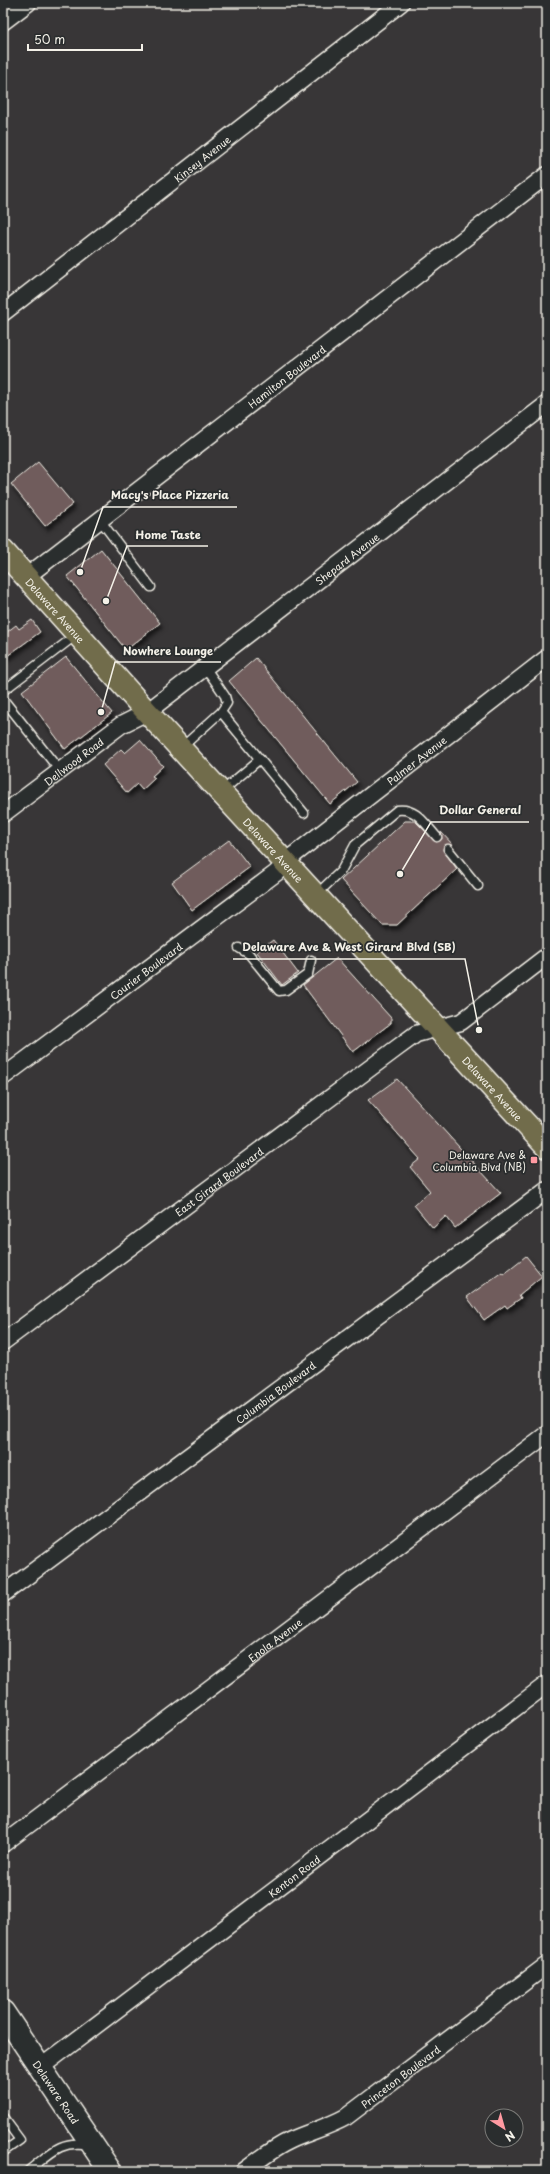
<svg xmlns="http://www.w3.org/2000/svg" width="550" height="2174" font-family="'Playpen Sans',sans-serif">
<defs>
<filter id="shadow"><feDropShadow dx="2.5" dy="4.5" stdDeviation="2" flood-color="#0009"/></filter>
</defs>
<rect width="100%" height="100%" fill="#383637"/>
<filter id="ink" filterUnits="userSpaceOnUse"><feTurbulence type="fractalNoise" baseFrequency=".025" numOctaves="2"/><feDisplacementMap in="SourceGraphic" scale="8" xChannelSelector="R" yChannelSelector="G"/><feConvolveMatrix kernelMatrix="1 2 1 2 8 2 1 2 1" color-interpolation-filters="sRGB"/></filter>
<g filter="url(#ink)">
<path fill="#6f5c5c" stroke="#f4f1e8" filter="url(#shadow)" d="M38,462L73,504L45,526L11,484Z
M101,549L160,623L126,650L67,576Z
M32,620L40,632L3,659V635L16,625L19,629Z
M66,657L112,713L65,749L22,691Z
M256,658L357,782L330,804L229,681Z
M140,740L163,766L152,776L155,778L142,790L137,784L127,793L103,765L121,749L125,753Z
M405,821H415L436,842L442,839L441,832L453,845H445L443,850L457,869L397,925H382L341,880Z
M229,840L250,867L192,910L172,882Z
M273,940L298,973L282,985L257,952Z
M337,958L391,1018V1023L353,1052L303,985Z
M397,1079L501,1193L455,1228L446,1216L433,1228L414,1205L430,1191L410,1167L420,1159L368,1100Z
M526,1256L542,1276L519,1295L521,1298L507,1308L505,1305L484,1320L467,1297L502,1272L503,1274Z"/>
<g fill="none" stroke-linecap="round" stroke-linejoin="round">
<g stroke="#f4f1e8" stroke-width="11">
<path id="lane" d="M100,520L151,587
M3,691L76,635
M3,699L60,771
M221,712L304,813
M181,748L221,712L227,703L225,696L205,667
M221,792L260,759
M448,849L478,886
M316,895L341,871L355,845L397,810C416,807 425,824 437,837
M239,948L249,954L279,991L286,990L308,974L311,960
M3,2117L20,2140L3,2152
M28,2171C49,2155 60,2139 88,2145"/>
</g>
<g stroke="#f4f1e8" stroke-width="19">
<g id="street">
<path d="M3,22L28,3"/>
<path id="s1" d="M3,313L401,3"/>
<path id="s2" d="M26,577L547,175"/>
<path id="s3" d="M3,814L121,725L147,712L547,404"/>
<path id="s4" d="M3,1077L276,873L295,854L547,658"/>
<path id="s5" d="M3,1342L397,1048L416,1034L461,1022L547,956"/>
<path id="s6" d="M3,1594L547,1190"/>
<path id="s7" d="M3,1844L547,1434"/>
<path id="s8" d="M41,2067L547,1684"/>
<path id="s9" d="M244,2171C259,2160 273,2148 291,2140C309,2132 328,2127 346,2117L547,1965"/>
</g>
</g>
<g stroke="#f4f1e8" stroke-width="25">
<g id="secondary">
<path id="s10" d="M3,2012L110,2171"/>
</g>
</g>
<g stroke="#f4f1e8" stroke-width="25">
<g id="primary">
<path id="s11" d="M3,551L147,712L547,1147"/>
</g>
</g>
<use href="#lane" stroke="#2a2d2e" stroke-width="8"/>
<use href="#street" stroke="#2a2d2e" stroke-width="16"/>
<use href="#secondary" stroke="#2a2d2e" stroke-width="22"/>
<use href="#primary" stroke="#716c4b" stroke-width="22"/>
</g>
</g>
<rect fill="#ff9aa2" stroke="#2a2d2e" stroke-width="1.5" x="530" y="1156" width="8" height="8" rx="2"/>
<g text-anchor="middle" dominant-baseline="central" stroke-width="3.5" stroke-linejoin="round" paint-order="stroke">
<g font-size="10" fill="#f4f1e8" stroke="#2a2d2e">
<text stroke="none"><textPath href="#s1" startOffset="252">Kinsey Avenue</textPath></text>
<text stroke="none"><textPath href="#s2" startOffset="329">Hamilton Boulevard</textPath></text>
<text stroke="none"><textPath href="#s3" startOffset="429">Shepard Avenue</textPath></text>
<text stroke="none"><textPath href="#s11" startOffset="79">Delaware Avenue</textPath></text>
<text stroke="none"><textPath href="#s3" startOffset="88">Dellwood Road</textPath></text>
<text stroke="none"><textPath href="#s4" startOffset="521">Palmer Avenue</textPath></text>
<text stroke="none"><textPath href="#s11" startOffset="403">Delaware Avenue</textPath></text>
<text stroke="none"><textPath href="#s4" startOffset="178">Courier Boulevard</textPath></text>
<text stroke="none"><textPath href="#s11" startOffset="727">Delaware Avenue</textPath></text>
<text stroke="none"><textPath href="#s5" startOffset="269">East Girard Boulevard</textPath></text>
<text stroke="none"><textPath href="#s6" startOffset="339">Columbia Boulevard</textPath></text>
<text stroke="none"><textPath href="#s7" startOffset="340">Enola Avenue</textPath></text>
<text stroke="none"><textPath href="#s8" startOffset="317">Kenton Road</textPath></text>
<text stroke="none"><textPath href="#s9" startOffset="184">Princeton Boulevard</textPath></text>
<text stroke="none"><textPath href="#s10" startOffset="96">Delaware Road</textPath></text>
</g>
<g font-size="10" fill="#f4f1e8" stroke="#2a2d2e" text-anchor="end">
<text x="526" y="1154">Delaware Ave &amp;<tspan x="526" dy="12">Columbia Blvd (NB)</tspan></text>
</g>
</g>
<path fill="none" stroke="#f4f1e8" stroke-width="1.5" d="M80 572L103 507H237M106 601L127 546H208M101 712L115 662H221M400 874L431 822H529M479 1030L465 959H233"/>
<g fill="#f4f1e8" stroke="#2a2d2e" stroke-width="1.5">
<circle cx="80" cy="572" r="4"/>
<circle cx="106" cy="601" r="4"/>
<circle cx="101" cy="712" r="4"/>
<circle cx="400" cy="874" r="4"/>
<circle cx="479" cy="1030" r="4"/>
</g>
<g font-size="11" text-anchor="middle" font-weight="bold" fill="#f4f1e8" stroke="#2a2d2e" stroke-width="3.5" stroke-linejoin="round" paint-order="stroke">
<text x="170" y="499">Macy's Place Pizzeria</text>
<text x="168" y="539">Home Taste</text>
<text x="168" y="655">Nowhere Lounge</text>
<text x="480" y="814">Dollar General</text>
<text x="349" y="951">Delaware Ave &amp; West Girard Blvd (SB)</text>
</g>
<rect width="550" height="2174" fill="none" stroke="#2a2d2e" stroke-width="16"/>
<rect x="8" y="8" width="534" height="2158" fill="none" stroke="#f4f1e8" stroke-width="1.5" filter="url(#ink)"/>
<g transform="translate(504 2128) rotate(143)"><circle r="19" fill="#2a2d2e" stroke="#7b7b78"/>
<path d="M0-3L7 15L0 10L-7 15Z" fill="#ff9aa2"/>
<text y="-6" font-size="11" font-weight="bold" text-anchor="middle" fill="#f4f1e8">N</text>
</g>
<path d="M28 44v6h114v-6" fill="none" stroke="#f4f1e8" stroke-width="2"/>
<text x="34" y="44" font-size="12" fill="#f4f1e8" stroke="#2a2d2e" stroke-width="3" paint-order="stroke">50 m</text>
</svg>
